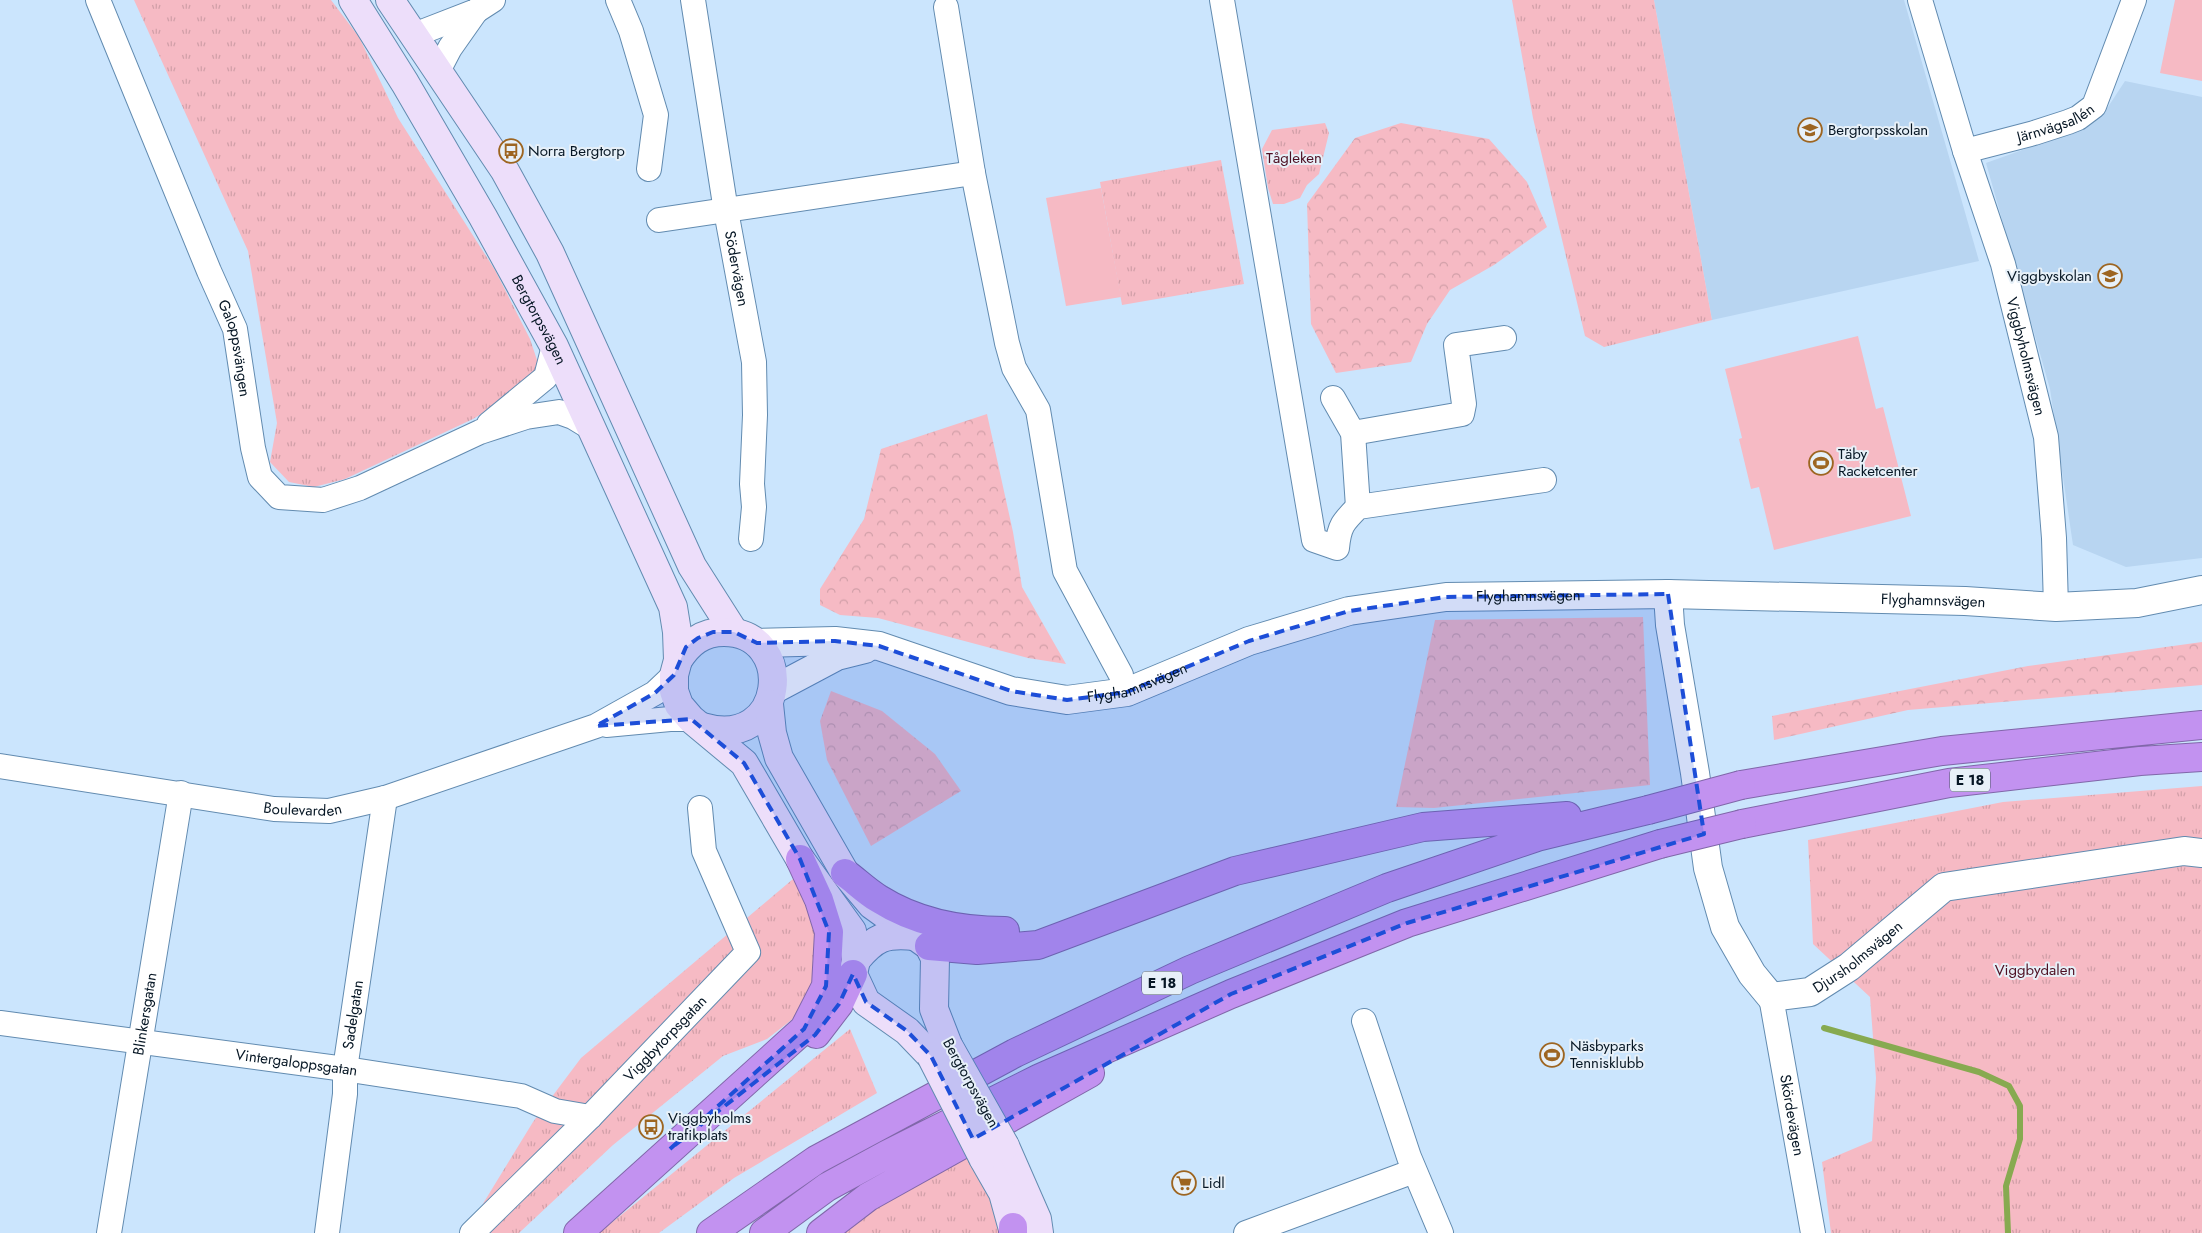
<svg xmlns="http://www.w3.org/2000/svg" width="2202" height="1233" font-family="Jost,sans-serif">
<defs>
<pattern id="grass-tufts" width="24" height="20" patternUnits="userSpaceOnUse" patternTransform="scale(1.25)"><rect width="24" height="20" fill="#f6bac4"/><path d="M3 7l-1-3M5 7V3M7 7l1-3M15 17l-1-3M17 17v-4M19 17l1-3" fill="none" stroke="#d19fa8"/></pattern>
<pattern id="forest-crowns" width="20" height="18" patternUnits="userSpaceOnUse" patternTransform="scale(1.25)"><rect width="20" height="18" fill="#f6bac4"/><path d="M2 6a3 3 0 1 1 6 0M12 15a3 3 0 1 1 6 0" fill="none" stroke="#d19fa8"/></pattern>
</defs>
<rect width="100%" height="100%" fill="#cbe5fd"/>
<path fill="#b8d5f1" d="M1654,0H1904L1979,261L1712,320Z
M2125,81L2202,97V558L2126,567L2073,545L2050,389L1986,163L2081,129L2108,107Z"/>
<path fill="url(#grass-tufts)" d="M134,0H331L359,37L398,118L495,270L530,339L539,366L521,389L473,419L345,479L314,487L289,482L270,462L277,423L248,251Z
M1512,0H1654L1712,320L1604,347L1585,336L1533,118Z
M1325,123L1329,133L1319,174L1307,185L1300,198L1284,204H1273L1268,188L1262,149L1272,130Z
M1221,160L1244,284L1122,305L1100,182Z
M2202,786V1233H1831L1822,1162L1872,1141L1876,1078L1870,997L1813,944L1808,840L2003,802Z
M793,879L810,906L818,940L814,980L794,1018L767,1039L723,1056L613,1145L519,1233H470L484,1202L533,1122L581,1058Z
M850,1029L877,1093L734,1178L659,1233H599Z
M967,1150L998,1212L1001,1233H842L939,1161Z"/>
<path fill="url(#forest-crowns)" d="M1401,123L1489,139L1527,182L1547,227L1494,265L1450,290L1427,324L1411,362L1336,373L1311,324L1307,204L1355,138Z
M987,414L1013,532L1022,587L1066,664L1028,658L878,618L840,615L820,605V589L864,519L881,449Z
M1643,617L1650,785L1434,808L1396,807L1435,620Z
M2202,642V685L1908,710L1774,740L1772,716L2028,666Z
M831,691L882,711L935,754L961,791L871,846L827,760L820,721Z"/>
<path fill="#f6bac4" d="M2175,0H2202V81L2160,73Z
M1101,188L1121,297L1066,306L1046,198Z
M1858,336L1876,409L1883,407L1911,516L1774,550L1759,487L1751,489L1739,439L1742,438L1725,369Z"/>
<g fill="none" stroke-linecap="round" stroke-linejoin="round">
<path stroke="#87aa50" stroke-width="6" d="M1824,1028L1979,1072L2009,1086L2020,1106V1139L2006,1186L2008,1233"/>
<g stroke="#628bb0" stroke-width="26">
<g id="minor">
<path id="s1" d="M98,0L209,271L235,329L253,448L260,477L279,497L323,500L360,488L480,432L526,417L559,412L573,417L591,428"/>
<path d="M618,0L631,31L656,115L649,169"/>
<path id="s2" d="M693,0L726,211L754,362L755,415L752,484L754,507L751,539"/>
<path d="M1222,0L1314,540L1337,548C1339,526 1343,522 1358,507L1544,480"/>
<path id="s3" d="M1920,0L1965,151L2003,264L2046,437L2054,538L2056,607"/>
<path d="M946,7L973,173L1007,343L1014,368L1038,410L1065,571L1121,675"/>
<path d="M414,35L476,11L493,0"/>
<path d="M438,71L450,48L476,11"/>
<path id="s4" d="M1965,151L2034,133L2068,122L2078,118L2094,106L2134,0"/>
<path d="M659,220L973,173"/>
<path d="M1333,398L1353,433L1358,507"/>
<path d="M489,424L546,377L554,346"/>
<path d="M1353,433L1462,414L1464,404L1456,345L1504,338"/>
<path d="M606,725L670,719H691"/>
<path id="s5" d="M0,766L274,809L329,811L385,798L596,726L655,693L674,675"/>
<path id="s6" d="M1771,997L1813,1233"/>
<path d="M1364,1021L1409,1157L1441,1233"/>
<path id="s7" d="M0,1023L345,1069L521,1096L555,1111L590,1117"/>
<path id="s8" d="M109,1233L181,793"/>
<path id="s9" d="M327,1233L345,1094V1069L385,798"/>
<path id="s10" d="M472,1233L590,1117L748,952L704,851L700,808"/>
<path d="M1246,1233L1414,1171"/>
</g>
</g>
<g stroke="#628bb0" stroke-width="30">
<g id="tertiary">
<path id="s11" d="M1668,594L1670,625L1695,773L1708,868L1725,927L1752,974L1771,997L1810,992L1849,967L1944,887L2184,851L2202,853"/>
<path id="s12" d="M757,643L835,641L879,646L1011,691L1067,700L1127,692L1249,641L1349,611L1446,597L1668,594L1965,601L2056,607L2137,603L2202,590"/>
<path d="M773,690L837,656L865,649"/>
</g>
</g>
<g stroke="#628bb0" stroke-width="30">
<g id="secondary">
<path id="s13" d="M353,0L405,83L483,217L554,346L673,607L677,632L678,660L674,675V691L679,705L691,719L744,763L800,859L852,931L856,960L853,974L866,1002L907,1031L931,1056"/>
<path d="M390,0L505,171L550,253L692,566L734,632"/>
<path d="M678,660C689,643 702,632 724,632C797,632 787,752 702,727"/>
<path d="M769,704L772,733L779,758L845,873L872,905L929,946L935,958L934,1009L948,1045"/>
<path d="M856,960C875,937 885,933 915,936"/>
<path d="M1005,1146L1037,1219L1039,1233"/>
<path d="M983,1158L1003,1193L1014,1233"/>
</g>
</g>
<g stroke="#8067a9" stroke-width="30">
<path id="motorway" d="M1741,785L1942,751L2202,725
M1742,824L1949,783L2140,761L2202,757
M845,873C856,881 867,892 879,899C917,923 961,931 1005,931
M929,946L977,950L1038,945L1235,871L1423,827L1567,816
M816,1034L839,1004L853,974
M1013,1227V1233
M578,1233L804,1029L826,986L829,932L819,900L800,859
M711,1233L816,1160L1015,1053L1190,970L1387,888L1537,837L1648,810
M764,1233L827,1187L886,1155L1040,1078L1231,994L1407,923L1660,844
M821,1233L868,1197L1090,1073"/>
</g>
<use href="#minor" stroke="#fff" stroke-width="24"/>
<use href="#tertiary" stroke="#fff" stroke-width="28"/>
<use href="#secondary" stroke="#eddefa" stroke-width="28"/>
<use href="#motorway" stroke="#c292f0" stroke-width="28"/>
<g stroke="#628bb0" stroke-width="30" stroke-linecap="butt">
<path id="secondary-bridge" d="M948,1045L1005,1146
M931,1056L983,1158"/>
</g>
<g stroke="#8067a9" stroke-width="30" stroke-linecap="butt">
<path id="motorway-bridge" d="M1648,810L1741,785
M1660,844L1742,824"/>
</g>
<use href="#secondary-bridge" stroke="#eddefa" stroke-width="28"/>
<use href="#motorway-bridge" stroke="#c292f0" stroke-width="28"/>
</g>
<path fill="#1d4ed8" fill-opacity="0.2" stroke="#1d4ed8" stroke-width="4" stroke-dasharray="10 6" stroke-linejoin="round" d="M1668,594L1704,834L1407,923L1231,994L973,1139L931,1056L907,1031L866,1002L853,974L839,1004L815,1035L670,1149L804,1029L826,986L829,932L800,859L744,763L691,719L596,726L655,693L674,675L686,647L698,638L713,632H734L757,643L835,641L879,646L1011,691L1067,700L1127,692L1249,641L1349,611L1446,597Z"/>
<defs>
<g id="school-ring" transform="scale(1.25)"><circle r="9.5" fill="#e7f0f8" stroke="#9d6521" stroke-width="1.5"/><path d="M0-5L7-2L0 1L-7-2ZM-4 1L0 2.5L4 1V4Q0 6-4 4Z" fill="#9d6521"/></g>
<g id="bus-ring" transform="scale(1.25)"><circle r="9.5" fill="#e7f0f8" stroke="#9d6521" stroke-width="1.5"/><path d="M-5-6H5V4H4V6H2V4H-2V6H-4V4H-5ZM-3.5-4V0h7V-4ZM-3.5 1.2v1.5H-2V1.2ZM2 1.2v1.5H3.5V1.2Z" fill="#9d6521"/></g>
<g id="stadium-ring" transform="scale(1.25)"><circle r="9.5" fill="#e7f0f8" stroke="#9d6521" stroke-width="1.5"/><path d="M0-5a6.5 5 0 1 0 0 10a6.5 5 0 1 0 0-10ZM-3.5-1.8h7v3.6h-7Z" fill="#9d6521"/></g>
<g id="supermarket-ring" transform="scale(1.25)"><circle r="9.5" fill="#e7f0f8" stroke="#9d6521" stroke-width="1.5"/><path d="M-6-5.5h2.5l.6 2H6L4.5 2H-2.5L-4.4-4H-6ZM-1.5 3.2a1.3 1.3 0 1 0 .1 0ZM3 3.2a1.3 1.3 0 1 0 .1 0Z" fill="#9d6521"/></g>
</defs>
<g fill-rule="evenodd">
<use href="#school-ring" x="1810" y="130"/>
<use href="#bus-ring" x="511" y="151"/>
<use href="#school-ring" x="2110" y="276"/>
<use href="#stadium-ring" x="1821" y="463"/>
<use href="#stadium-ring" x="1552" y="1055"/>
<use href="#bus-ring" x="651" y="1127"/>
<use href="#supermarket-ring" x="1184" y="1183"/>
</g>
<g text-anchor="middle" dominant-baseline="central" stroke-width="4" stroke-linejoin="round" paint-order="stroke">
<g fill="#e7f0f8" stroke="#4a5764" stroke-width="1">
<rect x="1950" y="768.5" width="40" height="23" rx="4"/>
<rect x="1142" y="971.5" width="40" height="23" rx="4"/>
</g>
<g font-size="14" font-weight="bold" fill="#061624">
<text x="1970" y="780">E 18</text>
<text x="1162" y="983">E 18</text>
</g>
<g font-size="15" fill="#061624" stroke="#e7f0f8">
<text stroke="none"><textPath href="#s4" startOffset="95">Järnvägsallén</textPath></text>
<text stroke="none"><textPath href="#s2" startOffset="272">Södervägen</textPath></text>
<text stroke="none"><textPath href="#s13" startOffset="370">Bergtorpsvägen</textPath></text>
<text stroke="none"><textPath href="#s1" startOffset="375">Galoppsvängen</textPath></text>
<text stroke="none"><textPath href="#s3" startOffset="372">Viggbyholmsvägen</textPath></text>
<text stroke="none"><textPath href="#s12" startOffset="796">Flyghamnsvägen</textPath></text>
<text stroke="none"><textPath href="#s12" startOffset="1201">Flyghamnsvägen</textPath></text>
<text stroke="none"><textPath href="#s12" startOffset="391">Flyghamnsvägen</textPath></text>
<text stroke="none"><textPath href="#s5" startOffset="306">Boulevarden</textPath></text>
<text stroke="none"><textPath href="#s11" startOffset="521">Djursholmsvägen</textPath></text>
<text stroke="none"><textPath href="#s8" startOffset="222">Blinkersgatan</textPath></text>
<text stroke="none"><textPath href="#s9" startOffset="220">Sadelgatan</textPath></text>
<text stroke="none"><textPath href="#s10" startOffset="274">Viggbytorpsgatan</textPath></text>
<text stroke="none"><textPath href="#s7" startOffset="299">Vintergaloppsgatan</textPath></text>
<text transform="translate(971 1083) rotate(61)">Bergtorpsvägen</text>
<text stroke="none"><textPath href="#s6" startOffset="120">Skördevägen</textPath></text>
</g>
<g font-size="15" fill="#061624" stroke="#e7f0f8" text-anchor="start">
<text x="1828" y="130">Bergtorpsskolan</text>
<text x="528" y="151">Norra Bergtorp</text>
<text x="2092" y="276" text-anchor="end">Viggbyskolan</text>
<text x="1838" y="454">Täby<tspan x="1838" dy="17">Racketcenter</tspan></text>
<text x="1570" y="1046">Näsbyparks<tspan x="1570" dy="17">Tennisklubb</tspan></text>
<text x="668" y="1118">Viggbyholms<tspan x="668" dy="17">trafikplats</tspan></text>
<text x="1202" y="1183">Lidl</text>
</g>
<g font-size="15" fill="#4e1023" stroke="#e7f0f8">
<text x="1294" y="158">Tågleken</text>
<text x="2035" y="970">Viggbydalen</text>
</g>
</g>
</svg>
